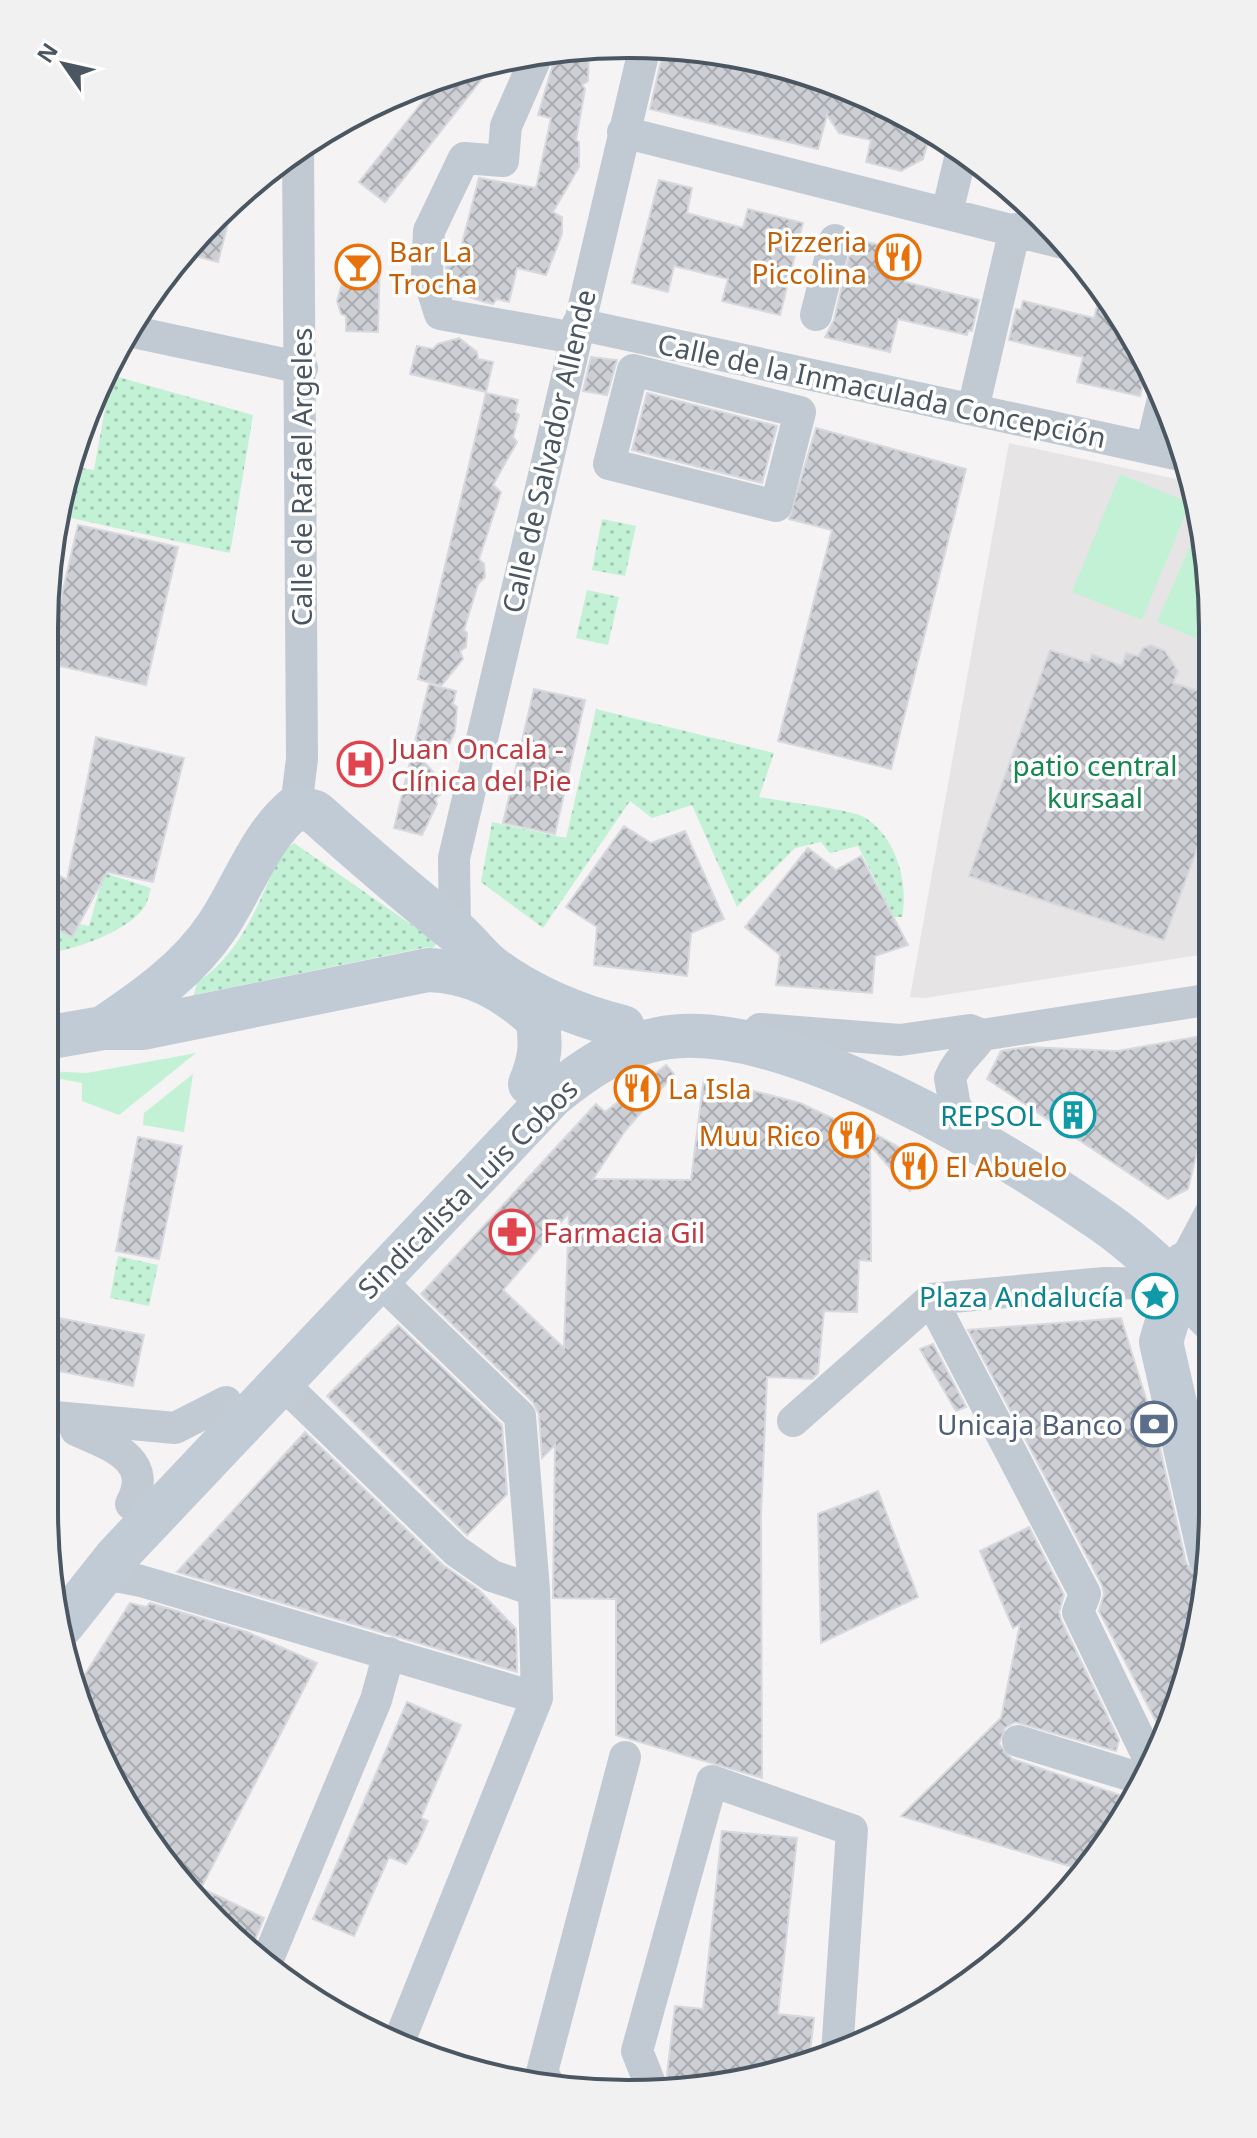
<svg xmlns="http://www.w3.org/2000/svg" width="1257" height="2138" font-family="'Noto Sans',sans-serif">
<defs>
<pattern id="park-dots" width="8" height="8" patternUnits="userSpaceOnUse" patternTransform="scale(2)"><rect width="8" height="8" fill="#c3f1d5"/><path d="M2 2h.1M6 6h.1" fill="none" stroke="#a0c6b0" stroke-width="1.8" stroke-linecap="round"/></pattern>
<pattern id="building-cross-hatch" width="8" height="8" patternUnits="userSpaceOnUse" patternTransform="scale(2)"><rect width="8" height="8" fill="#cdcfd5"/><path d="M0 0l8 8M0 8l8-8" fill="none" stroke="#a8abb0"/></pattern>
</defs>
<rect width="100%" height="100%" fill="#f5f3f3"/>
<path fill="#e6e4e5" d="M1009,443L1190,482L1212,590V953L925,998L910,997Z"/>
<path fill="#c3f1d5" d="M1120,474L1190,503L1142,620L1072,592Z
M1199,525L1212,590V645L1157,622Z
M196,1053L119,1115L82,1101V1083L45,1076V1071L87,1073Z
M193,1074L184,1132L143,1125L144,1113Z"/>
<path fill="url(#park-dots)" d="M111,375L253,415L230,553L71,518L56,579L48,578L70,466L94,470Z
M602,519L636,526L625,576L592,570Z
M587,590L619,597L608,645L576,638Z
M596,709L774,753L759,797C779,801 852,810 864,817C896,836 909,883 902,917H894L858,846L830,853L821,842L795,848L737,907L692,805L652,818L630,801L543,928L481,882L492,822L566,838Z
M294,843L435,941L436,945L429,951L428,947L194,995L197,982C242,954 261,898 281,852Z
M104,873L151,888C149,894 148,901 145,906C131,930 71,952 45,953V917L89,926Z
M118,1256L158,1265L149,1306L110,1298Z"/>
<path fill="url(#building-cross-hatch)" stroke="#d7d9de" stroke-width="2" fill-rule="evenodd" d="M589,48L588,81L582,85L585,89L576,140L579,142V167L553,212L562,217V234L546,275L517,268L509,302L497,299L493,304L484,302L454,292L446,270L447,259H458L479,178L536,188L551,118L538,115L557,51Z
M664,48L742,55L852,88L931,131L923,159L901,171L866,162L871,140L839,133L827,115L818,149L650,109Z
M496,61L385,202L359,182L442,77Z
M659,180L692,188L687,213L743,228L748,209L803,223L780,315L722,301L728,279L674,266L668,292L632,283Z
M234,200L218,262L184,253L215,216Z
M853,239L912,252L905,282L979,300L972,331L968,330L967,335L898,319L890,352L825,337L834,320Z
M350,255L380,256L378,332L346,331V316L341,314L337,301Z
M1101,292L1134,336L1148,365L1140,396L1077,382L1083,357L1009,340L1016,309L1021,310L1023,301L1094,318Z
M459,338L477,352L478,359L493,362L486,392L410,374L417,346L433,349L438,344Z
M591,357L617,360L607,395L583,391Z
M486,393L518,400L515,412L519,415L513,437L517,442L493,485L501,492L479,559L484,564L485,577L478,584L464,630L467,633L466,647L460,651L463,659L441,686L418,679Z
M647,393L777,426L762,483L632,450Z
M816,428L966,469L891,769L778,741L832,530L789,519Z
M78,525L178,547L146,685L46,663Z
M1151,645L1165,651L1178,671L1173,683L1212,695V807L1164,940L969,876L1050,650L1089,663L1092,654L1122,666L1126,653L1138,656L1143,648Z
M429,684L456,691L453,704L457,707L455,731L447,749L422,760L440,779L438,788L441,794L435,799L437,804L422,835L394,828Z
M534,689L585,700L555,834L503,823Z
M96,737L184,758L153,882L107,872L72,937L45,923V868L67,880Z
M624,826L651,843L685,831L724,919L691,933L687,976L594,965L597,927L566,907Z
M808,848L836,870L861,856L908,945L875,956L872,993L776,985L780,955L745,927Z
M1201,1036L1210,1043L1212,1090L1188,1189L1168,1199L987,1079L1001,1051L1027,1047L1118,1051Z
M666,1065L674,1074L625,1131L593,1179L691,1180L704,1078L800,1103L855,1129V1123L928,1163L910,1191L870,1145L871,1261L859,1260L857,1312L824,1311L818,1373L812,1379L767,1377L761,1515L762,1778L616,1735V1599L553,1598L555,1445L542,1458L539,1414L533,1402L421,1294L596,1104L605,1112ZM569,1213L564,1348L503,1290Z
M138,1137L182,1146L159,1259L116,1251Z
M44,1315L144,1335L133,1386L44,1368Z
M1121,1318L1156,1431L1186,1563L1198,1578L1203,1593L1182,1697L1163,1735L1099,1611L1104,1594L1102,1585L968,1330Z
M398,1325L502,1425L507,1494L467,1535L327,1396Z
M933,1344L966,1407L956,1411L920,1349Z
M305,1432L443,1565L479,1590L516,1629L517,1672L177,1572Z
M878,1491L918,1597L821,1643L818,1514Z
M1029,1527L1064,1595L1059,1612L1061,1620L1119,1740L1116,1751L1015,1722L1005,1728L999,1744L1012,1759L1132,1799L1115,1834L1083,1870L901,1816L1001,1718L1020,1624L1013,1628L980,1551Z
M130,1603L146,1607L150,1603L247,1632L317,1663L201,1888L264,1918L252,1947L165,1865L75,1697L74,1692Z
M407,1702L461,1725L421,1818L428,1821L416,1848L406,1864L389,1857L354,1936L313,1919Z
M722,1831L797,1838L778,2014L814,2018L809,2060L695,2086L670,2083L667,2074L675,2006L703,2009Z"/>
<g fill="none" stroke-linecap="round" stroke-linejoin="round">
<path stroke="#c1cad2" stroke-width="32" d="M538,53L506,126L503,161L464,158L429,231L427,273L440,314L575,338
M623,132L1063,243
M947,213L962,150
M816,315L835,240
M578,324L1185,456
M129,331L302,368
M633,370L800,412L776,506L609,464Z
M973,409L1015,229
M1151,449L1163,399
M296,807L302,759L298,147
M455,931L454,858L645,46
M760,1029L900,1040L970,1030L982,1035L1212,999
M967,1123L955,1106L950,1078C957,1060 972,1051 982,1035
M1185,1261L1212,1210
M377,1278L520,1416L534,1590L537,1698L400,2039
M931,1299L1085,1594L1078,1612L1150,1761
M280,1381L456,1551L492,1576L534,1590
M44,1416L175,1428L226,1402
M793,1421L931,1299L1104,1283L1176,1284
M76,1430C106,1444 156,1458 131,1504
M93,1584L116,1576L141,1581L537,1698
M1018,1741L1142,1779
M267,1961L376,1700L389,1653
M547,2081L542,2072L625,1757
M653,2091L637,2051L712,1781L852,1830L837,2053"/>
<path stroke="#c1cbd6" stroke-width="44" d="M103,1028C146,999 189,969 218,925C244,886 260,836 296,807L315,812C361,853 407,893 455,931C468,942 478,956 490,966C527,995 578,1016 623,1027
M45,1038L103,1028H143L428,970C472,971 505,990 537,1019C542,1044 540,1060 530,1084
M1184,1264L1161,1342L1210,1557
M63,1624L117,1556L552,1096C584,1070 617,1047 658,1039C779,1013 1005,1153 1104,1222C1143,1249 1178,1286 1212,1320"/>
</g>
<defs>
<g id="restaurant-ring" transform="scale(2.3)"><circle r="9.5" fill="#fff" stroke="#e8710a" stroke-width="1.5"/><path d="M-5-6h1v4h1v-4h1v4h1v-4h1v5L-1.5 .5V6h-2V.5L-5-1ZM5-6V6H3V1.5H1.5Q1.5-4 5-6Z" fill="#e8710a"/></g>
<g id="bar-ring" transform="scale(2.3)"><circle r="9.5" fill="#fff" stroke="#e8710a" stroke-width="1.5"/><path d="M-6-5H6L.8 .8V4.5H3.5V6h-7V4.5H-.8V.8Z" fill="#e8710a"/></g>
<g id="hospital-ring" transform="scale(2.3)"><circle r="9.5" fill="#fff" stroke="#e0444e" stroke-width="1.5"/><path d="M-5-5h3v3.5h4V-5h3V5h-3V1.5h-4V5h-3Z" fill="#e0444e"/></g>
<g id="building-ring" transform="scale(2.3)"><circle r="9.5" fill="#fff" stroke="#0f9aa8" stroke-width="1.5"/><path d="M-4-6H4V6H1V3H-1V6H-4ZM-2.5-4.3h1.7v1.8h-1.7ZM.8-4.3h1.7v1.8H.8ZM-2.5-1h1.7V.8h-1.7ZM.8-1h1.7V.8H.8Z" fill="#0f9aa8"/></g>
<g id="pharmacy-ring" transform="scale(2.3)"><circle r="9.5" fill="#fff" stroke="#e0444e" stroke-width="1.5"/><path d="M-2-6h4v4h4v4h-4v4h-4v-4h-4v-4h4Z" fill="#e0444e"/></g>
<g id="sight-ring" transform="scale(2.3)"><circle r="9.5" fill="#fff" stroke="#0f9aa8" stroke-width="1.5"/><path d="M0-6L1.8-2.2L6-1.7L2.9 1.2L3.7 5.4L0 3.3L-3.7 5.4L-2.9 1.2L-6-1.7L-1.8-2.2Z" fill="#0f9aa8"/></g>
<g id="bank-ring" transform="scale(2.3)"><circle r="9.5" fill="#fff" stroke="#5c6f8a" stroke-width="1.5"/><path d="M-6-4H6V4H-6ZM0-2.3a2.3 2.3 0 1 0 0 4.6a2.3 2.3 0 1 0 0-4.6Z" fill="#5c6f8a"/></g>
</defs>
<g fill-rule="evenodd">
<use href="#restaurant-ring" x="898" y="257"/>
<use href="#bar-ring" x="358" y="267"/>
<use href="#hospital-ring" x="360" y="764"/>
<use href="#restaurant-ring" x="637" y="1088"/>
<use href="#building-ring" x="1073" y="1115"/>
<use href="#restaurant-ring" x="852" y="1135"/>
<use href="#restaurant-ring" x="914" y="1166"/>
<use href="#pharmacy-ring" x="512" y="1232"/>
<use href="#sight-ring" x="1155" y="1296"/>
<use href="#bank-ring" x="1154" y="1424"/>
</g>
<g text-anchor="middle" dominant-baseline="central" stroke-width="7" stroke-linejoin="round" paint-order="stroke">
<g font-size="28" fill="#c56008" stroke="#fff" text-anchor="start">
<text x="867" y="241" text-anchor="end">Pizzeria<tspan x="867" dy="32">Piccolina</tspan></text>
<text x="389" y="251">Bar La<tspan x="389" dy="32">Trocha</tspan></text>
<text x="668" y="1088">La Isla</text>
<text x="821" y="1135" text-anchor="end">Muu Rico</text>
<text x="945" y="1166">El Abuelo</text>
</g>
<g font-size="28" fill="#4a5661" stroke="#fff">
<text transform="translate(882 390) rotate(12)">Calle de la Inmaculada Concepción</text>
<text transform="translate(548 451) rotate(-77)">Calle de Salvador Allende</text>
<text transform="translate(301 477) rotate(-90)">Calle de Rafael Argeles</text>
<text transform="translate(467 1188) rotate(-45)">Sindicalista Luis Cobos</text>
</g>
<g font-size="28" fill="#be3a42" stroke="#fff" text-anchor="start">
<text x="391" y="748">Juan Oncala -<tspan x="391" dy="32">Clínica del Pie</tspan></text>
<text x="543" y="1232">Farmacia Gil</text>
</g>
<g font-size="28" fill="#17864f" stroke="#fff">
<text x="1095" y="765">patio central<tspan x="1095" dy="32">kursaal</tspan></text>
</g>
<g font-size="28" fill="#0d838f" stroke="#fff" text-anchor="end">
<text x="1042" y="1115">REPSOL</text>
<text x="1124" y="1296">Plaza Andalucía</text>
</g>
<g font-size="28" fill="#4e5e75" stroke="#fff" text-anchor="end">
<text x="1123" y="1424">Unicaja Banco</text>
</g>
</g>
<path d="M0 0H1257V2138H0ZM628 58H629A570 570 0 0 1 1199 628V1510A570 570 0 0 1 629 2080H628A570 570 0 0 1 58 1510V628A570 570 0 0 1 628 58Z" fill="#f1f1f2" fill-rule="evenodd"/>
<path fill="none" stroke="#4a5661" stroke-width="4" d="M628 58H629A570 570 0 0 1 1199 628V1510A570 570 0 0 1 629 2080H628A570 570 0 0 1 58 1510V628A570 570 0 0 1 628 58Z"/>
<g transform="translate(64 64) rotate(304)" stroke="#ffffff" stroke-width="6" paint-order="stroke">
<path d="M0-6L14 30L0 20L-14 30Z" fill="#4a5661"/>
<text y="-12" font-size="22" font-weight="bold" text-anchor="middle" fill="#4a5661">N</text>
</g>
</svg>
